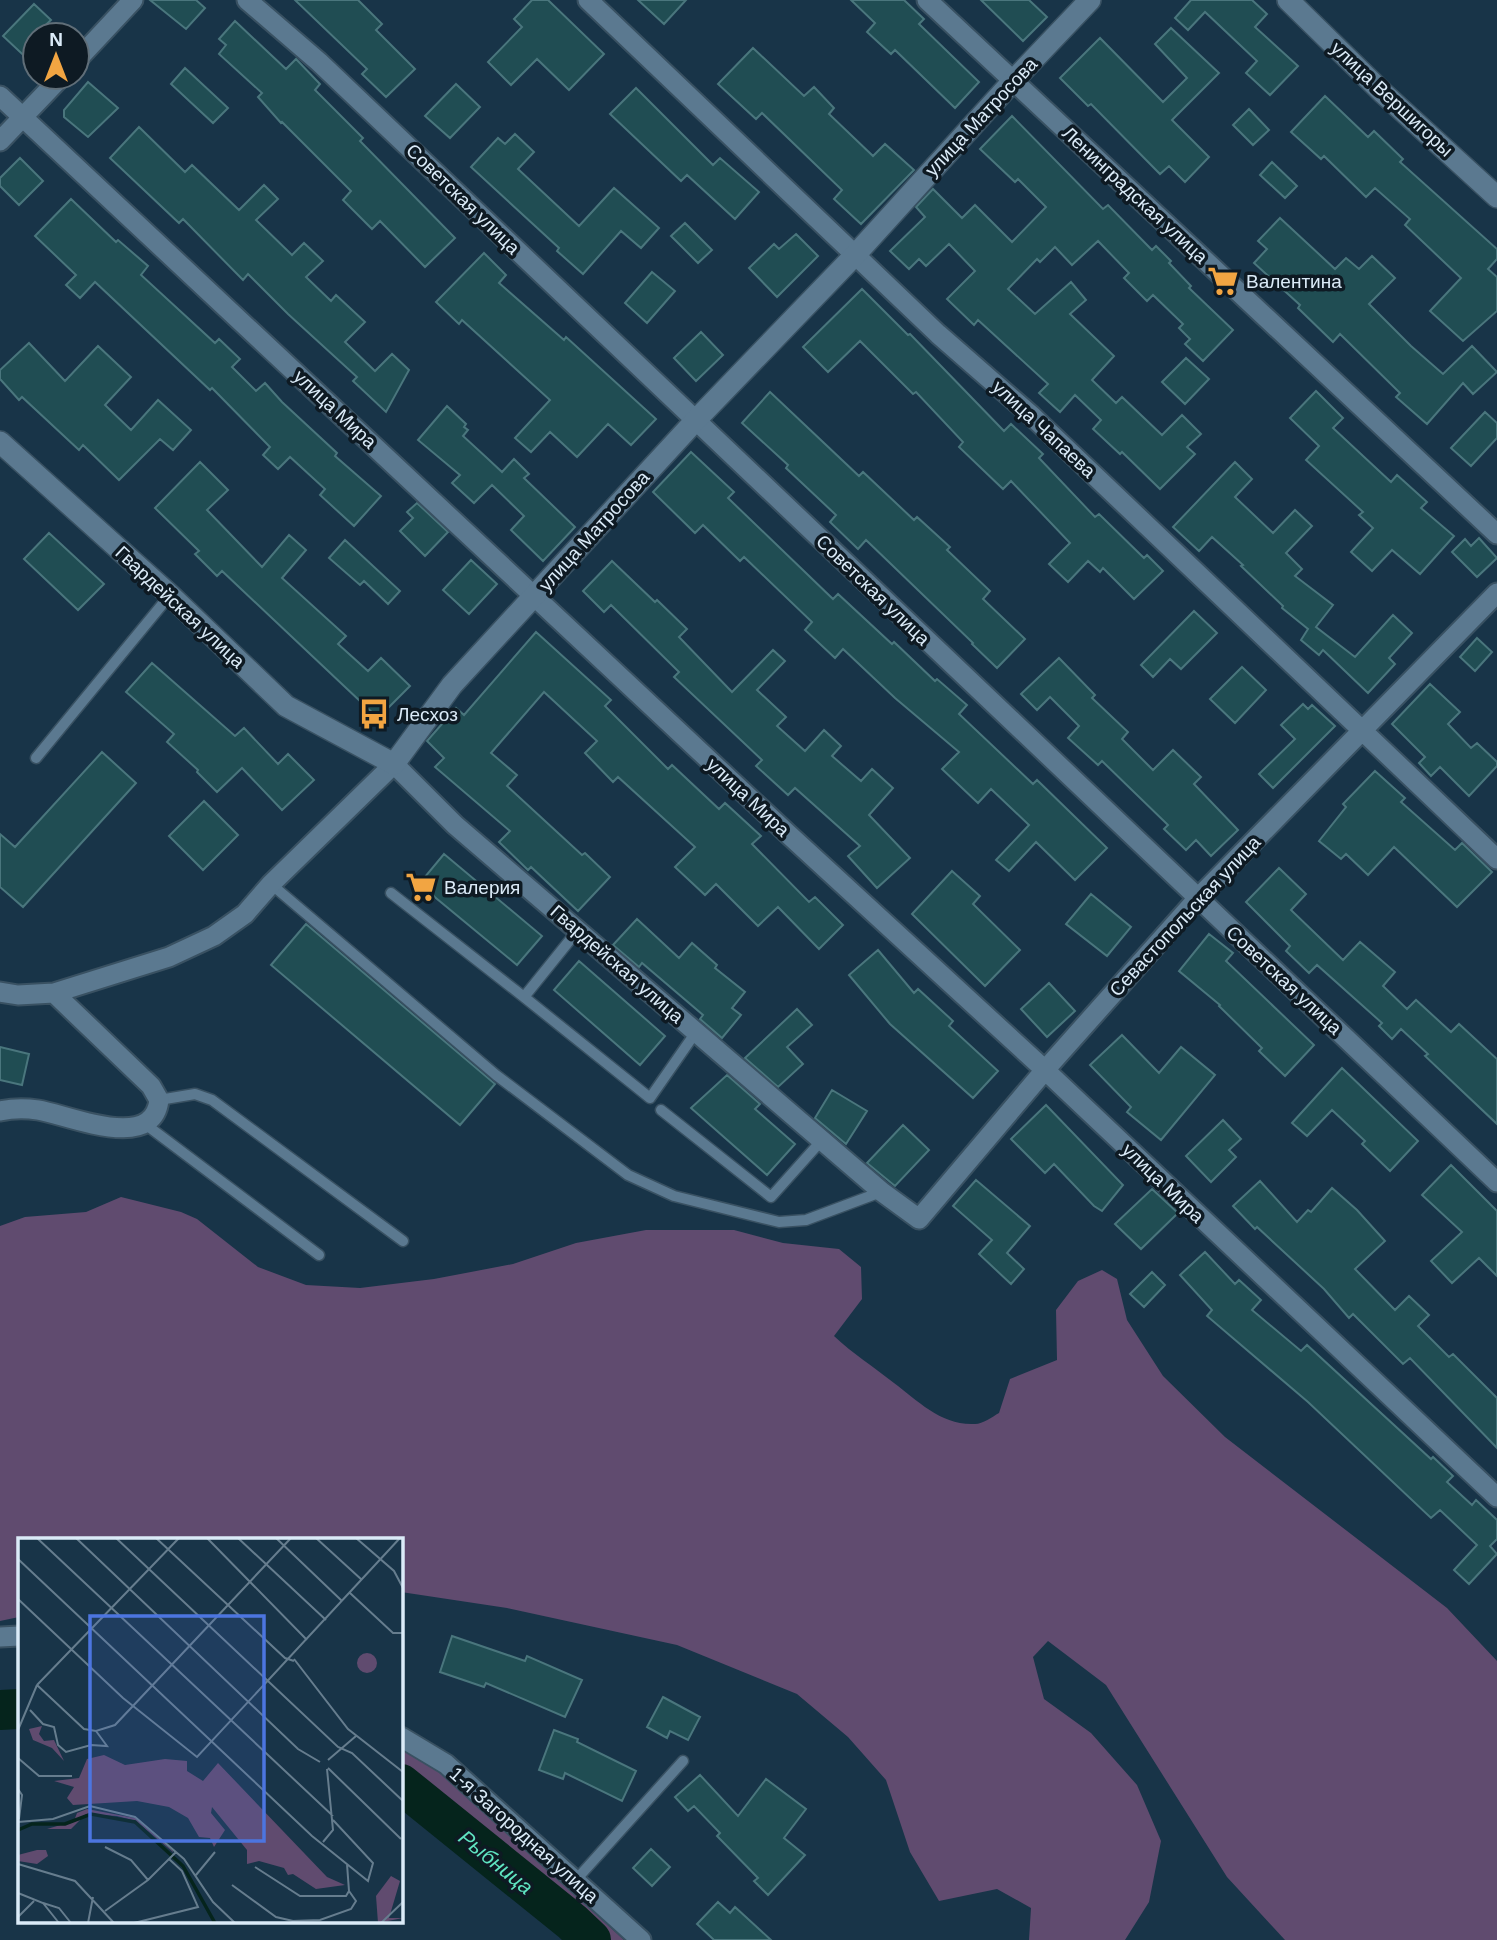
<svg xmlns="http://www.w3.org/2000/svg" width="1497" height="1940" font-family="Helvetica,sans-serif">
<rect width="100%" height="100%" fill="#183448"/>
<path fill="#604b6f" d="M121,1197L181,1212L197,1219L258,1267L306,1285L360,1288L434,1279L513,1264L576,1243L646,1230H734L783,1243L839,1249L861,1267L862,1299L834,1336C853,1354 874,1367 894,1383C918,1401 942,1426 975,1424C983,1424 992,1417 999,1413L1010,1379L1057,1360L1056,1310L1078,1281L1102,1270L1117,1279L1127,1320L1163,1376L1225,1437L1447,1608L1497,1661V1940H1285L1227,1877L1106,1685L1048,1641L1033,1657L1044,1699L1091,1733L1137,1785L1161,1841L1149,1902L1125,1940H1029L1031,1908L997,1889L939,1901L910,1852L886,1780L848,1737L797,1694L677,1645L507,1608L401,1592V1539H19V1617L0,1621V1226L25,1217L86,1212Z
M401,1747L441,1772L624,1940H610L586,1915L401,1772Z"/>
<g fill="none" stroke-linecap="round" stroke-linejoin="round">
<path stroke="#05241c" stroke-width="40" d="M0,1710L19,1709
M401,1784L572,1922L591,1940"/>
</g>
<path fill="#204d53" stroke="#4a767d" stroke-width="2" d="M150,0H196L205,8L186,29Z
M295,0H358L382,24L376,30L415,69L386,97L362,74L367,69Z
M532,0H548L604,54L569,90L537,59L511,85L488,62L522,27L514,19Z
M638,0H686L664,24Z
M851,0H904L924,19L919,24L979,82L955,108L895,50L891,54L867,32L875,23Z
M981,0H1029L1047,17L1023,41Z
M1191,0H1252L1267,14L1255,27L1298,66L1270,95L1246,73L1257,61L1205,12L1188,30L1175,18Z
M34,4L51,20L35,35V66L3,36Z
M235,21L286,69L296,59L320,84L315,90L363,138L360,141L455,238L425,267L380,221L372,229L343,200L351,191L282,122L281,123L258,97L262,93L219,54L226,45L219,39Z
M1171,28L1219,73L1172,120L1209,157L1185,182L1169,166L1160,174L1091,104L1088,106L1060,78L1100,38L1163,102L1187,78L1155,44Z
M753,48L804,96L814,87L834,108L829,114L873,156L885,144L914,170L861,224L834,199L842,190L762,113L756,119L718,84Z
M185,68L228,108L213,123L171,84Z
M88,82L118,108L88,137L64,117V110Z
M456,84L480,107L450,138L425,116Z
M636,88L713,165L720,158L759,192L735,219L687,175L681,181L610,114Z
M1325,96L1368,137L1374,131L1403,159L1400,162L1497,249V259L1488,269L1497,277V311L1463,341L1430,311L1461,278L1405,225L1410,219L1375,188L1366,197L1324,156L1321,159L1291,132Z
M1249,109L1269,130L1253,145L1233,125Z
M1012,116L1103,209L1108,205L1152,250L1156,246L1171,261L1169,263L1191,286L1189,288L1233,330L1203,361L1185,344L1190,339L1179,328L1183,324L1153,295L1147,301L1124,278L1129,273L1098,241L1072,265L1055,247L1040,262L1037,259L1008,289L1035,314L1071,282L1086,300L1070,314L1114,356L1092,380L1116,403L1122,397L1162,435L1182,415L1201,434L1187,447L1195,454L1160,489L1122,452L1120,454L1093,429L1101,420L1075,395L1060,412L1039,393L1048,384L978,320L974,325L947,299L975,271L949,244L926,266L919,259L909,269L890,251L925,217L916,207L933,189L962,218L975,205L1012,242L1046,207L1018,179L1015,182L980,149Z
M139,127L185,172L192,165L239,210L264,185L278,199L256,220L292,255L304,243L323,261L306,277L331,301L336,295L365,322L345,342L375,371L392,354L409,370L386,412L353,381L357,377L288,314L248,274L243,280L183,219L179,223L110,158Z
M515,134L534,152L518,169L579,226L614,188L659,228L641,248L621,231L583,274L557,251L559,248L471,167L498,138L505,144Z
M20,158L43,181L19,205L0,186V178Z
M1272,162L1297,186L1285,198L1260,175Z
M71,199L116,242L118,240L148,266L141,275L215,343L219,339L240,359L232,367L256,391L265,383L282,402L337,453L335,456L381,496L354,526L320,495L325,489L290,457L278,469L263,455L270,447L212,388L210,390L95,282L80,298L66,285L76,275L35,236Z
M1280,218L1335,269L1346,258L1359,269L1372,256L1395,278L1369,304L1411,346L1443,374L1472,346L1497,372L1473,394L1463,383L1427,424L1396,397L1400,393L1340,334L1333,342L1298,308L1300,305L1254,263L1267,249L1258,241Z
M685,223L712,250L698,263L671,236Z
M796,234L818,256L777,297L749,268L774,244L779,249Z
M484,253L506,275L499,283L564,340L566,337L656,419L631,445L608,424L577,457L550,432L531,452L515,438L550,400L462,320L459,324L436,302Z
M652,272L675,291L647,323L625,303Z
M862,289L908,335L910,334L1004,431L1011,424L1043,454L1039,458L1095,517L1099,514L1144,558L1147,555L1163,571L1134,599L1103,568L1100,572L1088,561L1068,582L1049,564L1070,543L1011,481L1003,489L959,447L963,442L916,392L913,394L860,341L828,372L803,347Z
M701,332L723,355L696,381L674,358Z
M29,343L65,381L98,346L131,377L105,405L131,430L158,400L191,430L173,450L160,439L119,480L83,445L79,450L22,397L19,400L0,379V370Z
M1186,358L1209,379L1185,404L1162,382Z
M1316,391L1343,418L1333,428L1391,482L1397,475L1427,502L1421,508L1454,536L1420,574L1392,550L1372,571L1351,552L1373,528L1359,515L1363,512L1306,460L1319,446L1290,418Z
M770,392L859,476L863,472L914,520L917,517L950,547L947,550L990,591L983,599L1025,639L997,668L972,644L973,643L866,540L858,549L830,522L836,515L786,468L788,465L742,423Z
M447,406L466,424L464,427L468,430L463,436L487,458L502,472L514,459L529,474L524,478L575,527L543,561L511,530L524,516L492,485L474,503L452,483L460,475L418,440Z
M1485,412L1497,423V438L1471,466L1451,448Z
M691,452L734,492L728,498L833,599L838,594L892,644L894,642L935,681L937,679L967,705L959,714L1033,784L1037,780L1107,848L1075,880L1036,842L1009,871L996,860L1029,825L991,789L978,803L942,769L959,752L895,698L843,649L835,658L805,630L812,622L744,557L740,561L703,525L695,533L653,492Z
M200,462L228,490L207,510L262,567L289,535L306,550L282,578L346,636L338,644L368,671L381,658L410,686L378,718L222,571L217,576L195,554L199,551L155,508Z
M1235,462L1252,479L1235,497L1273,533L1295,510L1312,526L1286,553L1302,569L1295,576L1333,605L1316,627L1355,657L1393,615L1412,633L1389,658L1395,664L1368,693L1323,650L1319,655L1301,640L1308,629L1282,608L1283,606L1241,566L1243,565L1212,537L1199,551L1173,527Z
M417,503L448,532L425,556L400,531L413,518L407,512Z
M49,533L104,584L78,610L24,559Z
M1479,538L1497,558L1477,577L1452,552L1465,539L1471,546Z
M345,540L400,591L388,604L364,581L360,585L329,558Z
M471,560L497,584L469,614L443,590Z
M612,561L655,602L657,600L687,629L679,637L732,692L773,650L785,661L757,690L786,717L777,726L805,751L824,730L841,746L832,756L861,781L872,769L893,788L869,815L910,858L877,888L848,856L860,846L795,788L788,795L756,766L762,760L674,677L679,672L611,605L604,612L583,591Z
M1194,611L1217,633L1181,669L1170,659L1153,677L1141,665Z
M536,632L611,700L605,706L668,769L672,765L719,809L725,803L761,836L752,844L809,902L815,897L843,925L819,949L778,907L758,926L716,884L705,895L675,867L695,847L618,777L613,782L585,753L597,741L544,692L491,753L517,775L507,786L582,855L585,853L610,877L578,911L531,867L528,870L499,842L510,831L435,767L444,758L427,741L456,708L464,715Z
M1477,638L1492,652L1475,671L1460,657Z
M1059,658L1095,695L1092,698L1128,732L1122,739L1153,770L1173,750L1201,777L1194,784L1238,830L1211,856L1196,840L1186,850L1164,829L1168,825L1102,761L1098,765L1068,738L1079,726L1050,697L1037,710L1021,694Z
M152,663L235,736L244,728L278,764L288,754L314,780L282,810L242,768L217,792L197,772L198,770L167,742L174,734L126,692Z
M1242,667L1266,690L1235,723L1210,699Z
M1430,684L1460,712L1448,724L1471,748L1477,743L1497,762V766L1469,796L1440,767L1431,776L1419,763L1425,757L1392,724Z
M1303,704L1308,709L1312,705L1335,726L1273,788L1259,774L1295,739L1281,725Z
M102,752L136,783L23,907L0,887V834L15,847Z
M1375,771L1405,798L1401,802L1455,850L1462,843L1492,872L1457,907L1394,847L1368,875L1346,854L1341,859L1319,841L1346,807L1343,804Z
M204,801L238,835L203,870L169,836Z
M444,854L542,936L517,965L419,884Z
M1279,868L1306,894L1291,910L1343,960L1360,942L1395,972L1383,986L1407,1009L1416,1000L1451,1032L1459,1024L1497,1059V1124L1425,1056L1428,1054L1401,1029L1392,1039L1379,1026L1382,1023L1317,965L1309,973L1286,951L1290,946L1246,902Z
M952,871L980,896L973,904L1020,950L985,986L912,914Z
M1091,894L1131,927L1107,956L1066,924Z
M637,919L679,958L692,943L717,965L715,968L745,992L732,1008L741,1015L722,1038L700,1019L703,1015L642,963L639,967L613,945Z
M306,924L495,1084L460,1125L271,965Z
M1209,934L1233,953L1226,961L1314,1045L1285,1076L1259,1051L1262,1048L1219,1006L1220,1005L1179,971Z
M878,950L914,993L918,989L953,1021L949,1026L998,1071L973,1098L890,1024L849,975Z
M579,961L665,1036L640,1065L554,990Z
M1049,983L1075,1011L1047,1037L1021,1009Z
M797,1009L812,1025L787,1047L803,1064L778,1087L745,1058Z
M1122,1035L1159,1073L1181,1047L1215,1075L1161,1140L1127,1112L1131,1107L1090,1065Z
M0,1047L29,1054L22,1085L0,1080Z
M1342,1068L1418,1141L1390,1171L1362,1144L1365,1141L1332,1110L1307,1136L1292,1123Z
M727,1075L760,1104L755,1109L795,1144L767,1175L691,1108Z
M832,1090L867,1111L846,1144L815,1118Z
M1046,1105L1123,1185L1102,1211L1094,1206L1054,1164L1045,1173L1011,1139Z
M1223,1120L1241,1139L1229,1150L1236,1157L1211,1182L1186,1156Z
M903,1125L929,1150L895,1186L867,1163Z
M1451,1165L1497,1211V1276L1479,1258L1452,1283L1431,1261L1462,1232L1422,1195Z
M976,1180L1030,1226L1007,1253L1024,1269L1011,1284L979,1254L992,1240L953,1206Z
M1260,1181L1297,1222L1308,1210L1311,1212L1332,1188L1357,1210L1385,1241L1355,1269L1395,1310L1409,1296L1429,1315L1418,1326L1449,1357L1453,1354L1497,1398V1448L1410,1358L1403,1364L1353,1314L1349,1318L1324,1289L1257,1227L1255,1229L1233,1206Z
M1152,1189L1178,1213L1141,1249L1115,1224Z
M1205,1252L1235,1284L1239,1280L1261,1300L1252,1310L1301,1351L1307,1345L1431,1459L1433,1457L1453,1476L1447,1482L1472,1505L1476,1500L1497,1520V1539L1490,1546L1497,1554L1469,1584L1454,1570L1477,1545L1440,1510L1431,1518L1308,1402L1207,1316L1212,1310L1180,1275Z
M1152,1272L1165,1285L1144,1307L1130,1294Z
M452,1636L525,1661L527,1656L582,1680L565,1717L486,1683L484,1687L440,1672Z
M663,1697L700,1717L688,1740L670,1731L667,1738L647,1727Z
M554,1730L578,1739L577,1742L636,1771L622,1801L565,1773L563,1779L539,1770Z
M700,1775L738,1816L766,1779L806,1809L784,1838L805,1855L768,1895L754,1881L758,1878L717,1836L720,1833L694,1806L688,1811L675,1797Z
M651,1849L670,1867L652,1886L633,1868Z
M718,1902L730,1913L735,1907L771,1940H714L697,1924Z"/>
<g fill="none" stroke-linecap="round" stroke-linejoin="round">
<g stroke="#395162" stroke-width="13">
<path id="service" d="M36,758L170,595
M271,884L496,1075L628,1175L674,1196L779,1222L806,1220L881,1192
M391,893L524,997L578,930
M524,997L650,1098L696,1032
M159,1100L195,1094L212,1100L403,1241
M661,1110L771,1197L822,1140
M145,1124L319,1255
M575,1881L683,1761"/>
</g>
<g stroke="#395162" stroke-width="23">
<path id="minor" d="M247,0L319,62L1497,1182
M588,0L938,334L1032,416L1497,859
M927,0L1497,534
M77,60L133,0
M0,96L787,833L1045,1070L1497,1497
M0,141L61,77
M0,992L18,995L54,993L169,957L214,936L245,914L271,884L394,764L455,825L882,1192L919,1219L1045,1070L1198,898L1497,593
M0,1111C13,1108 25,1108 38,1110C69,1115 153,1153 159,1100L151,1086L54,993
M0,1637L19,1636
M401,1737L446,1764L641,1940"/>
</g>
<g stroke="#395162" stroke-width="24">
<path id="tertiary" d="M1288,0L1383,93L1497,197
M0,442L170,595L286,706L394,764L452,685L695,421L856,254L1013,81L1090,0"/>
</g>
<use href="#service" stroke="#5b7990" stroke-width="10"/>
<use href="#minor" stroke="#5b7990" stroke-width="19"/>
<use href="#tertiary" stroke="#5b7990" stroke-width="21"/>
</g>
<defs>
<g id="supermarket-bare" transform="scale(2.415)"><path d="M-6-5.5h2.5l.6 2H6L4.5 2H-2.5L-4.4-4H-6ZM-1.5 3.2a1.3 1.3 0 1 0 .1 0ZM3 3.2a1.3 1.3 0 1 0 .1 0Z" fill="#f2a542" stroke="#0e1a23" stroke-width="2.5" paint-order="stroke"/></g>
<g id="bus-bare" transform="scale(2.415)"><path d="M-5-6H5V4H4V6H2V4H-2V6H-4V4H-5ZM-3.5-4V0h7V-4ZM-3.5 1.2v1.5H-2V1.2ZM2 1.2v1.5H3.5V1.2Z" fill="#f2a542" stroke="#0e1a23" stroke-width="2.5" paint-order="stroke"/></g>
</defs>
<g fill-rule="evenodd">
<use href="#supermarket-bare" x="1223" y="281"/>
<use href="#bus-bare" x="374" y="714"/>
<use href="#supermarket-bare" x="421" y="887"/>
</g>
<g text-anchor="middle" dominant-baseline="central" stroke-width="7" stroke-linejoin="round" paint-order="stroke">
<g font-size="19" fill="#dbebf8" stroke="#0e1a23">
<text transform="translate(1392 99) rotate(43)">улица Вершигоры</text>
<text transform="translate(981 117) rotate(-47)">улица Матросова</text>
<text transform="translate(1135 195) rotate(43)">Ленинградская улица</text>
<text transform="translate(463 199) rotate(44)">Советская улица</text>
<text transform="translate(335 409) rotate(43)">улица Мира</text>
<text transform="translate(1044 429) rotate(43)">улица Чапаева</text>
<text transform="translate(594 531) rotate(-48)">улица Матросова</text>
<text transform="translate(873 590) rotate(44)">Советская улица</text>
<text transform="translate(180 607) rotate(43)">Гвардейская улица</text>
<text transform="translate(748 797) rotate(43)">улица Мира</text>
<text transform="translate(1185 916) rotate(-47)">Севастопольская улица</text>
<text transform="translate(617 964) rotate(41)">Гвардейская улица</text>
<text transform="translate(1284 980) rotate(43)">Советская улица</text>
<text transform="translate(1163 1183) rotate(44)">улица Мира</text>
<text transform="translate(524 1835) rotate(42)">1-я Загородная улица</text>
</g>
<g font-size="19" fill="#dbebf8" stroke="#0e1a23" text-anchor="start">
<text x="1246" y="281">Валентина</text>
<text x="397" y="714">Лесхоз</text>
<text x="444" y="887">Валерия</text>
</g>
<g font-size="21" font-style="italic" fill="#5fe4c1" stroke="#0e1a23">
<text transform="translate(496 1862) rotate(39)">Рыбница</text>
</g>
</g>
<g transform="translate(18 1538)">
<rect width="385" height="385" fill="#183448"/>
<path d="M339 125a10 10 0 1 1 20 0a10 10 0 1 1-20 0ZM24,188L21,196L26,203L36,202L46,223L34,210L15,202L11,191ZM86,217L107,227L147,221L169,223V233L185,243L200,225L309,339L327,347L298,351L275,336L270,337L266,330L241,323L229,326V312L194,269L193,275L207,292L196,309L192,300L181,299L170,280L151,269L119,263L55,267L49,260L56,249L36,243L61,240L69,221ZM69,271L117,280L155,313V314L118,283L99,278L68,276L53,291H29L56,283L59,275ZM19,312H28L30,318L19,326L0,323V317ZM373,338L382,343L371,380H385L360,385L358,358Z" fill="#604b6f"/>
<path fill="none" stroke="#05241c" stroke-width="3.5" d="M0,292L14,286H47L73,276L117,284L165,328L197,385"/>
<path fill="none" stroke="#667d8e" stroke-width="2" d="M19,0L315,278M58,0L280,211L302,224M98,0L320,209L334,215L385,263M138,0L267,120L276,123M189,0L289,102M220,0L308,82M258,0L324,63M298,0L344,42M338,0L376,33L385,50M0,21L294,298L350,343L355,325L315,282M332,55L375,95H385M0,61L105,160L179,219L382,0M276,121L330,191L385,234M19,147L66,191L78,193L97,187L273,0M19,147L161,0M12,172L25,186L36,189L40,207L48,214L73,207L89,208L78,193M0,192L19,147M0,220L21,238H54M310,222L338,198M310,230L383,301M0,251L4,257L1,281M0,284L35,281L72,268L117,279L166,321L195,364L217,385M305,304L315,292L309,231M87,309L113,322L130,342M0,326L57,343L96,385M329,326L331,353M237,329L282,358H328L331,353M178,337L197,314M214,347L258,379L275,383M0,355L25,365L41,385M25,365L41,370L53,385M87,373L130,342L158,314M0,379L16,363M274,383L302,382L333,371L338,363L331,353M70,385L75,359M116,385L180,369L164,333L151,321M363,385L385,364"/>
<path fill="#4c75e0" fill-opacity="0.15" stroke="#4c75e0" stroke-width="3.5" d="M72,78H246V303H72Z"/>
<rect width="385" height="385" fill="none" stroke="#dbebf8" stroke-width="3.5"/>
</g>
<g transform="translate(56 56)"><circle r="33" fill="#0e1a23" stroke="#606e78" stroke-width="2"/>
<path d="M0-5L12 26L0 18L-12 26Z" fill="#f2a542"/>
<text y="-10" font-size="19" font-weight="bold" text-anchor="middle" fill="#dbebf8">N</text>
</g>
</svg>
